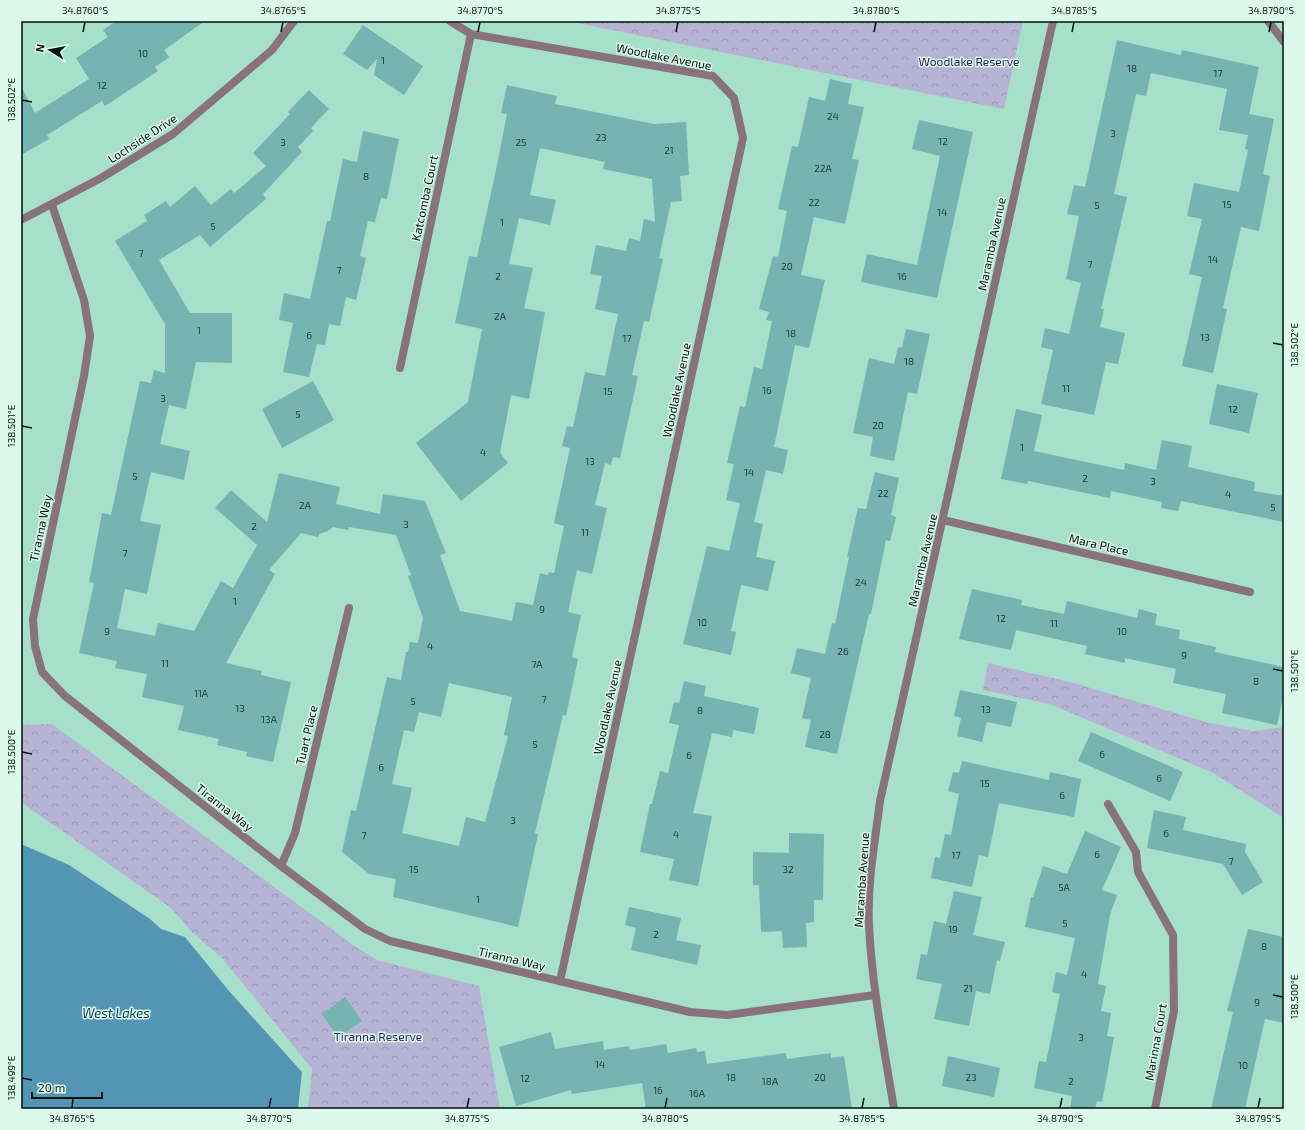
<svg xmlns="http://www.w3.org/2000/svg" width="1305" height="1130" font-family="'Exo 2',sans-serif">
<defs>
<pattern id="park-crowns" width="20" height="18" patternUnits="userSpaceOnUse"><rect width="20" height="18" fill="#b7b3d5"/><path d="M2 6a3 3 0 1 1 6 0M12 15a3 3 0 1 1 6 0" fill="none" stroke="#9c99b6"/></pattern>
</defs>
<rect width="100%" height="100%" fill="#a6dfca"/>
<path fill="url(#park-crowns)" d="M567,21H1023L1004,109Z
M988,663L1074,683L1209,723L1253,731L1284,727V818L1213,773L1050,704L983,690Z
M52,724L353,945L377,960L479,986L500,1109H308L312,1069L223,959L191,931L171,908L21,802V725Z"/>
<path fill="#5595b4" d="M21,844L69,865L150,919L161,929L185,937L229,991L302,1072L298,1109H21Z"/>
<path fill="#75b4b0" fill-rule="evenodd" d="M116,21H205L164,50L169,57L155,67L158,71L105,106L102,101L47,135L49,139L21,155V86L35,113L89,79L76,58L108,37L103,30Z
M363,25L423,66L404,95L374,75L377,59L367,70L343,54Z
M1117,40L1181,55L1182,50L1259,67L1249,114L1274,119L1263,174L1270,176L1259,231L1241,227L1223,308L1227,309L1213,373L1182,366L1202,277L1189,274L1202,219L1187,216L1194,183L1239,192L1248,150L1245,149L1248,135L1219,130L1227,89L1151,73L1146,96L1136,94L1114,194L1127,197L1101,309H1104L1100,327L1125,333L1118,364L1106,362L1094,415L1041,404L1053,350L1041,347L1045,328L1069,334L1081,283L1066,279L1079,216L1067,214L1074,185L1085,187Z
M830,79L852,84L848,104L864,107L852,159L859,160L845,224L814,217L801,275L825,280L809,348L795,345L774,447L788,450L783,474L766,470L754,522L763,524L756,557L775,561L768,591L741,585L731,631L736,632L731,655L683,644L707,546L729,551L740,503L726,500L734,464L727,463L740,406L745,407L754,367L762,369L772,321L766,320L769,312L759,309L773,256L778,257L787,211L778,209L792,146L798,147L809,97L825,101Z
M507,85L557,96L555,104L654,124L686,122L689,175L680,176L682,201L671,202L659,258L663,259L649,322L644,321L632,375L638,376L620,458L613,457L611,465L605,463L595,505L607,508L592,574L577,570L568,612L581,615L572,657L578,659L566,716L563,715L535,833L538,834L518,927L393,897L396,879L369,874L342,852L351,810L356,811L387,677L401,680L406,652H408L410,642L418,643L423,618L408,576L411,575L396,535L349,527L348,530L333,527L328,531L319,534L318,537L301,533L269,570L275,574L226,663L262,671L261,675L291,682L273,762L246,756L247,752L217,745L219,739L178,730L184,706L142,697L147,674L115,668L117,661L79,653L94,583L89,582L102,513L111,515L140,381L151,383L154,370L165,373V324L115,241L147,221L144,215L166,201L170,207L195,186L211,205L231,189L234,193L266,166L253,153L290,114L288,112L309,90L329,109L311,128L313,131L298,147L302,152L263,194L266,199L210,247L200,235L159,260L190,313H232V363L196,362L186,409L169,405L160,444L190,451L184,480L151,472L140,521L161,525L147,594L125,589L117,628L155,636L158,623L194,631L221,581L233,588L257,545L215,508L231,490L267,522L279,473L340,487L336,504L380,514L383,494L425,501L446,553L440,555L460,611L512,621L516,602L533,605L540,573L548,575L549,572L554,573L564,526L554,523L570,448L562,446L567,426L573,427L585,372L605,376L618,314L595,309L602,276L590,274L596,245L626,251L629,238L640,241L644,219L655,222L652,179L603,169L605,162L540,148L530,195L556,200L550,225L519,218L509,264L533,268L524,308L545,312L529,399L511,395L500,453L508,463L461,501L416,443L468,402L482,329L455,323L469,256L477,257L496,170L507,114L501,113ZM449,683L512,697L504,735L508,736L485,822L466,817L459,846L402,833L412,788L392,784L404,730L414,732L419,712L441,717Z
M919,120L973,132L937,298L861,282L867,254L917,265L940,156L912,149Z
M363,131L399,139L387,199L381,198L375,222L368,221L360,256L366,258L356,300L346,297L340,326L329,324L325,345L317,344L309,377L283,372L293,323L279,320L284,293L310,299L327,221H330L343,159L357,162Z
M906,329L930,334L917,394L908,392L894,461L870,456L873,437L853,433L869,358L894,364L898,347L902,348Z
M313,381L334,420L282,448L262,409Z
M1217,384L1258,393L1249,433L1209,424Z
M1016,409L1042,415L1034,451L1124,470L1125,463L1156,470L1162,440L1192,446L1188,467L1255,482L1254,491L1284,496V522L1181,501L1178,511L1161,508L1162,502L1111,491L1110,498L1028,481L1027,484L1001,479Z
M875,472L899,478L891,515L896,517L890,541L886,540L871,614H869L837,754L805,747L811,720L802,718L811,678L791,673L797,648L825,654L832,623L835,624L849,557H847L858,508L866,509Z
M972,589L1022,600L1021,605L1064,614L1067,601L1137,618L1139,609L1157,614L1155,625L1180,630L1179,639L1216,647L1215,652L1284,667V694L1277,725L1222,713L1226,694L1173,683L1176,669L1125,658V663L1085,654L1087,646L1016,630L1011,650L959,639Z
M684,681L706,686L704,696L759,708L754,734L733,730L732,737L712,733L693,813L712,816L698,886L669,880L674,859L640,852L650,804H652L660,771L668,773L679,725L669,723L674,702L679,703Z
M960,690L1017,702L1011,727L987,722L982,742L957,736L961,718L954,716Z
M1091,732L1183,772L1170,801L1078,761Z
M962,761L1049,780L1050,772L1081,779L1074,817L999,803L988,857L979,855L972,887L931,878L935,857L940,858L945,834L951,835L959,794L948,791L953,772L959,773Z
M1154,810L1186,817L1183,830L1246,844L1245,852L1263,882L1242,895L1223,864L1147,848Z
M1085,831L1121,847L1102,890L1117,895L1110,915L1098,984L1106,986L1101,1011L1111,1013L1107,1036L1114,1037L1102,1102L1097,1101L1095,1109H1070L1072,1096L1034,1088L1039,1061L1046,1062L1060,994L1052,992L1056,972L1067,975L1075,938L1025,927L1031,897H1033L1043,866L1067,874Z
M789,833L824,834L823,900H814V922L806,923L807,947L783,948L782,931L761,932L759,885H753V852L789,853Z
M954,891L982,897L973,935L1005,942L1000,961L997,960L990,994L976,991L969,1026L934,1019L942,984L916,979L921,954L927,955L934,921L946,924Z
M629,907L681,918L676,940L701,945L697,965L631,950L636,928L625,925Z
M1248,929L1284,937V1023L1265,1019L1245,1109H1211L1233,1012L1227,1011Z
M345,997L362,1021L338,1037L322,1014Z
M551,1032L555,1049L603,1041L604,1050L629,1046L630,1050L666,1044L668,1053L696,1048L697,1052L705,1051L707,1064L786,1053L787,1059L831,1053V1058L844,1056L852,1109H646L642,1083L572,1094L571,1090L516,1106L499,1047Z
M948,1056L1000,1068L994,1097L942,1086Z"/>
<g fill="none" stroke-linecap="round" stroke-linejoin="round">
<path stroke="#88737c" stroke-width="8" d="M450,21L471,34L713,76L734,98L743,138L560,981
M1268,21L1284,42
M52,205L84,300L90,336L84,376L33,619L35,646L42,672L65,696L281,866L365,929L390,941L690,1012L727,1015L875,995
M400,368L471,34
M943,520L1250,592
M1108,804L1136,852L1138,872L1173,935L1174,1011L1155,1109
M281,866L295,833L349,608
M894,1109C884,1048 872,987 869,925C867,884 875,842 880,801L1053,21"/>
<path stroke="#88737c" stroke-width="8" d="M21,220L101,178L173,134L272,50L294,21"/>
</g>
<path fill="none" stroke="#00120b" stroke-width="1.5" d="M83,32L85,22M281,32L283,22M478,32L480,22M676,32L678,22M874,32L876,22M1072,32L1074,22M1269,32L1271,22M22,100L32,102M1273,343L1283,345M22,426L32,428M1273,669L1283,671M22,752L32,754M1273,995L1283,997M22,1078L32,1080M72,1108L73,1098M269,1108L271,1098M467,1108L469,1098M665,1108L667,1098M862,1108L864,1098M1060,1108L1062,1098M1258,1108L1260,1098"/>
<g text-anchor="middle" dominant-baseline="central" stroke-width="3" stroke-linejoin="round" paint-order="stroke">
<g font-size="10" fill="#1d3a34">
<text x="143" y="53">10</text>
<text x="383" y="60">1</text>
<text x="1132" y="68">18</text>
<text x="1218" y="73">17</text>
<text x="102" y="85">12</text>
<text x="833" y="116">24</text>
<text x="1113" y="133">3</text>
<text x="601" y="137">23</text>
<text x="943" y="141">12</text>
<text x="283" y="142">3</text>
<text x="521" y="142">25</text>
<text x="669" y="150">21</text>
<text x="823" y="168">22A</text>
<text x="366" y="176">8</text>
<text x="814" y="202">22</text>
<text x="1227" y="204">15</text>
<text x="1097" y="205">5</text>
<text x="942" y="212">14</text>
<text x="502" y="222">1</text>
<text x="213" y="226">5</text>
<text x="141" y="253">7</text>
<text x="1213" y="259">14</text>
<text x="1090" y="264">7</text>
<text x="787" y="266">20</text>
<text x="339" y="270">7</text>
<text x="498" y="276">2</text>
<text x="902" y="276">16</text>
<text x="500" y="316">2A</text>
<text x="199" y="330">1</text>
<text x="791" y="333">18</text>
<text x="309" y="335">6</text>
<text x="1205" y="337">13</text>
<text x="627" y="338">17</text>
<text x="909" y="361">18</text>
<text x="1066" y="388">11</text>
<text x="767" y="390">16</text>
<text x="608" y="391">15</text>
<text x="163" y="398">3</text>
<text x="1233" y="409">12</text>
<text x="298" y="414">5</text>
<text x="878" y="425">20</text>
<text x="1022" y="447">1</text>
<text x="483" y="452">4</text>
<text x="590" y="461">13</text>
<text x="749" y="472">14</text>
<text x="135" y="476">5</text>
<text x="1085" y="478">2</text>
<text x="1153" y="481">3</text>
<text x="883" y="493">22</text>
<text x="1228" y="494">4</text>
<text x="305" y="505">2A</text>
<text x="1273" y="507">5</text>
<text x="406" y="524">3</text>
<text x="254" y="526">2</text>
<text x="585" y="532">11</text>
<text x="125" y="553">7</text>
<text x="861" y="582">24</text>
<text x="235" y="601">1</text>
<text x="542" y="609">9</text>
<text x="1001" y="618">12</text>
<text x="702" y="622">10</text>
<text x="1054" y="623">11</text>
<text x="107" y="631">9</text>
<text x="1122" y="631">10</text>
<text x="430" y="646">4</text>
<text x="843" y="651">26</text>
<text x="1184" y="655">9</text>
<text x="165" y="663">11</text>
<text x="537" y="664">7A</text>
<text x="1256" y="681">8</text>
<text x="201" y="693">11A</text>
<text x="544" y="699">7</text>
<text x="413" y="701">5</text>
<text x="240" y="708">13</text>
<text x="986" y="709">13</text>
<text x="700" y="710">8</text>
<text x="269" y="719">13A</text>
<text x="825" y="734">28</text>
<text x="535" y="744">5</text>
<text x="1102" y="754">6</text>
<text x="689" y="755">6</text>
<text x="381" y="767">6</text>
<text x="1159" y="778">6</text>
<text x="985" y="783">15</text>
<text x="1062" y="795">6</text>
<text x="513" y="820">3</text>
<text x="1166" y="833">6</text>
<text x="676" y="834">4</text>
<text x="364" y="835">7</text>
<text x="1097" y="854">6</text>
<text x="956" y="855">17</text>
<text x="1231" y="861">7</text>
<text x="414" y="869">15</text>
<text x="788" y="869">32</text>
<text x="1064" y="887">5A</text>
<text x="478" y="899">1</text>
<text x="1065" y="923">5</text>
<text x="953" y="929">19</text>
<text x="656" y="934">2</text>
<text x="1264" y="946">8</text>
<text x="1084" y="974">4</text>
<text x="968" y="988">21</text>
<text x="1257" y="1002">9</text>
<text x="1081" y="1037">3</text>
<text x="600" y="1064">14</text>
<text x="1243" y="1065">10</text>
<text x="731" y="1077">18</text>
<text x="820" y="1077">20</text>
<text x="971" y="1077">23</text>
<text x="525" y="1078">12</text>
<text x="770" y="1081">18A</text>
<text x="1071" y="1081">2</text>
<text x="658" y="1090">16</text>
<text x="697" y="1093">16A</text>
</g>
<g font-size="12" fill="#00120b" stroke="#ddf9ee">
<text transform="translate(664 56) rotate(11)">Woodlake Avenue</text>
<text transform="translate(142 138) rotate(-33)">Lochside Drive</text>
<text transform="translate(424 198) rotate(-78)">Katcomba Court</text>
<text transform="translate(991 244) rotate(-78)">Maramba Avenue</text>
<text transform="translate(676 390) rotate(-78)">Woodlake Avenue</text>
<text transform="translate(40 528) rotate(-78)">Tiranna Way</text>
<text transform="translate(1099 544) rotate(13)">Mara Place</text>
<text transform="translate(922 560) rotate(-77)">Maramba Avenue</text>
<text transform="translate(607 707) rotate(-78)">Woodlake Avenue</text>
<text transform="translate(306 735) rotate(-77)">Tuart Place</text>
<text transform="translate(225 807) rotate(38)">Tiranna Way</text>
<text transform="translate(861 880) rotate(-86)">Maramba Avenue</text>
<text transform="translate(512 958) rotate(13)">Tiranna Way</text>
<text transform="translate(1155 1042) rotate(-80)">Marinna Court</text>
</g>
<g font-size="12" fill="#2d1b5c" stroke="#ddf9ee">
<text x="969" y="61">Woodlake Reserve</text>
<text x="378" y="1036">Tiranna Reserve</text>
</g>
<g font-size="13" font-style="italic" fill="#003a50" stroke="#ddf9ee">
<text x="116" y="1013">West Lakes</text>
</g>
</g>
<rect width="1305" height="1130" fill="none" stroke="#ddf9ee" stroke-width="44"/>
<g transform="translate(50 50) rotate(281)" stroke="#ddf9ee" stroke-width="3" paint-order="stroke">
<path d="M0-3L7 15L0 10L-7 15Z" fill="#00120b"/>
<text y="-6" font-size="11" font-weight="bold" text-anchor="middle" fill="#00120b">N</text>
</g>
<path d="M32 1092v6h70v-6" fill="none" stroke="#00120b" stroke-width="2"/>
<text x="38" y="1092" font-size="12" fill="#00120b" stroke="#ddf9ee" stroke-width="3" paint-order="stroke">20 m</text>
<rect x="22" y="22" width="1261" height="1086" fill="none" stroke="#00120b" stroke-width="1.5"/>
<g font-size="10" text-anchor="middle" fill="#00120b">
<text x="85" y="14">34.8760°S</text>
<text x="283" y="14">34.8765°S</text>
<text x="480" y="14">34.8770°S</text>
<text x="678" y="14">34.8775°S</text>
<text x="876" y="14">34.8780°S</text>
<text x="1074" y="14">34.8785°S</text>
<text x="1271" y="14">34.8790°S</text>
<text transform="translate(11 100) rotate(-90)" y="4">138.502°E</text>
<text transform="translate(1294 345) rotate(-90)" y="4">138.502°E</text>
<text transform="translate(11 426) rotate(-90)" y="4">138.501°E</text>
<text transform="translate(1294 671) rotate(-90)" y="4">138.501°E</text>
<text transform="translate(11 752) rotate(-90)" y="4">138.500°E</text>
<text transform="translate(1294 997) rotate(-90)" y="4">138.500°E</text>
<text transform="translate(11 1078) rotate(-90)" y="4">138.499°E</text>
<text x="72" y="1122">34.8765°S</text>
<text x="269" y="1122">34.8770°S</text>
<text x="467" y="1122">34.8775°S</text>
<text x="665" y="1122">34.8780°S</text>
<text x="862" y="1122">34.8785°S</text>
<text x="1060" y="1122">34.8790°S</text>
<text x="1258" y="1122">34.8795°S</text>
</g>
</svg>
